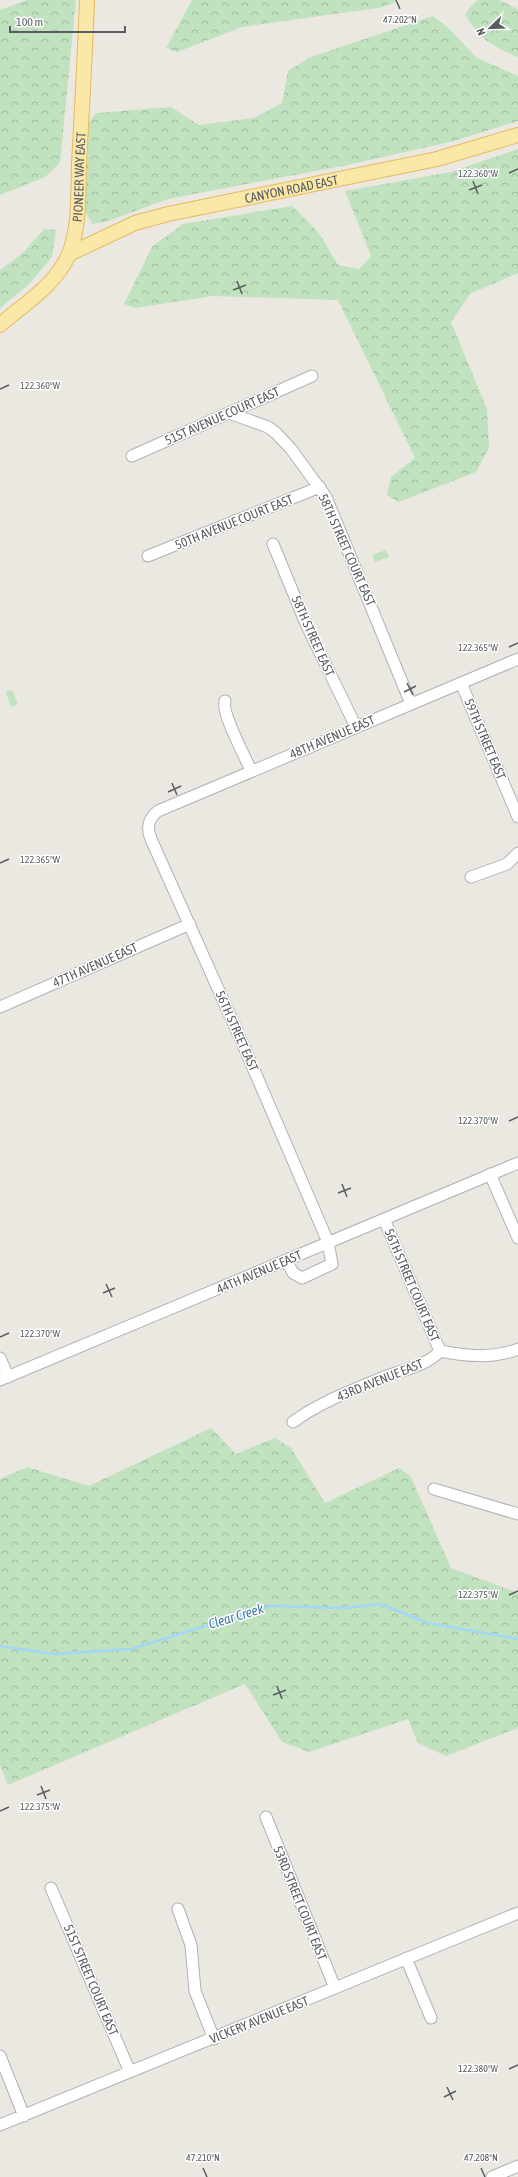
<svg xmlns="http://www.w3.org/2000/svg" width="518" height="2177" font-family="'Asap Condensed',sans-serif">
<defs>
<pattern id="forest-crowns" width="20" height="18" patternUnits="userSpaceOnUse"><rect width="20" height="18" fill="#c0e2be"/><path d="M2 6a3 3 0 1 1 6 0M12 15a3 3 0 1 1 6 0" fill="none" stroke="#9fba9e"/></pattern>
</defs>
<rect width="100%" height="100%" fill="#ebe8e1"/>
<path fill="url(#forest-crowns)" d="M27,0H76L60,163L45,177L0,195V10Z
M192,0H396L394,3L378,8L242,27L177,52L166,48Z
M480,0H499L518,9V57C494,47 478,38 465,14L476,1Z
M433,16L447,27L477,58L518,76V121L454,141L347,165L168,199L105,222L92,224L85,211L89,123L96,113L171,107L199,125L254,118L282,103L288,71L311,57Z
M518,149V273L470,294L451,322L487,409L489,448L476,472L399,502L387,495L391,477L415,458L338,300L212,296L136,308L124,304L152,247L183,224L292,206L319,233L338,265L359,269L371,256L345,191L451,172Z
M44,229L56,230L52,257L29,284L0,308V270L24,252Z
M211,1428L236,1454L275,1438L291,1448L325,1503L399,1468L411,1477L451,1568L518,1593V1728L446,1756L418,1743L408,1719L309,1752L282,1742L245,1684L8,1785L0,1765V1479L27,1467L89,1486Z"/>
<path fill="#c0e2be" d="M386,550L389,557L375,562L372,555Z
M12,690L18,704L11,707L6,692Z"/>
<g fill="none" stroke-linecap="round" stroke-linejoin="round">
<path stroke="#a3d7f9" stroke-width="2.5" d="M0,1646L54,1654L131,1649L270,1606L346,1608L380,1604L428,1623L518,1639"/>
<g stroke="#aeb2b6" stroke-width="13">
<path id="minor" d="M229,413L268,427L276,433L291,449L326,497L411,704
M132,456L312,376
M273,544L307,626L356,727
M148,556L320,487
M461,683L518,817
M225,701C221,713 246,758 251,771
M471,877L507,864L518,853
M0,1007L190,924
M490,1174L518,1238
M384,1219L440,1351
M286,1260L293,1273L302,1278L332,1264L328,1242L245,1049L151,839C146,827 148,819 158,811L518,659
M440,1351C466,1356 493,1359 518,1349
M0,1358L8,1377
M0,1380L518,1163
M293,1422C320,1402 353,1390 384,1377C402,1370 427,1366 440,1351
M434,1489L518,1514
M266,1817L335,1988
M51,1888L130,2072
M178,1909L191,1945L195,1991L214,2039
M406,1958L431,2018
M0,2056L24,2116
M0,2125L518,1913
M492,2177L518,2166"/>
</g>
<g stroke="#e7ba5e" stroke-width="16">
<g id="major">
<path id="s1" d="M69,254L135,223L168,214L437,159L518,135"/>
<path id="s2" d="M0,325C24,304 56,285 69,254C80,227 78,192 79,164C82,109 85,55 87,0"/>
</g>
</g>
<use href="#minor" stroke="#fff" stroke-width="11"/>
<use href="#major" stroke="#f9e8a8" stroke-width="14"/>
</g>
<path fill="none" stroke="#595d61" stroke-width="1.5" d="M396,0L400,9M509,173L518,169M473,181L478,194M469,190L482,185M237,281L242,294M233,290L246,285M0,389L9,385M509,647L518,643M407,683L413,695M404,692L416,686M172,783L177,795M168,792L181,786M0,863L9,859M509,1121L518,1117M342,1184L347,1197M338,1193L351,1188M106,1284L112,1297M103,1293L115,1288M0,1337L9,1333M509,1595L518,1591M277,1686L282,1699M273,1695L286,1690M41,1786L46,1799M37,1795L50,1790M0,1811L9,1807M509,2069L518,2065M447,2087L453,2100M444,2097L456,2091M203,2168L207,2177M481,2168L485,2177"/>
<g text-anchor="middle" dominant-baseline="central" stroke-width="3" stroke-linejoin="round" paint-order="stroke">
<g font-size="13" fill="#595d61" stroke="#fff">
<text stroke="none"><textPath href="#s2" startOffset="178">PIONEER WAY EAST</textPath></text>
<text stroke="none"><textPath href="#s1" startOffset="233">CANYON ROAD EAST</textPath></text>
<text transform="translate(222 416) rotate(-24)">51ST AVENUE COURT EAST</text>
<text transform="translate(234 522) rotate(-22)">50TH AVENUE COURT EAST</text>
<text transform="translate(347 550) rotate(66)">58TH STREET COURT EAST</text>
<text transform="translate(313 636) rotate(66)">58TH STREET EAST</text>
<text transform="translate(332 737) rotate(-23)">48TH AVENUE EAST</text>
<text transform="translate(485 739) rotate(67)">59TH STREET EAST</text>
<text transform="translate(95 965) rotate(-24)">47TH AVENUE EAST</text>
<text transform="translate(237 1031) rotate(66)">56TH STREET EAST</text>
<text transform="translate(259 1272) rotate(-23)">44TH AVENUE EAST</text>
<text transform="translate(412 1285) rotate(67)">56TH STREET COURT EAST</text>
<text transform="translate(380 1380) rotate(-22)">43RD AVENUE EAST</text>
<text transform="translate(300 1903) rotate(68)">53RD STREET COURT EAST</text>
<text transform="translate(91 1980) rotate(67)">51ST STREET COURT EAST</text>
<text transform="translate(259 2020) rotate(-22)">VICKERY AVENUE EAST</text>
</g>
<g font-size="14" font-style="italic" fill="#4379a8" stroke="#fff">
<text transform="translate(236 1616) rotate(-17)">Clear Creek</text>
</g>
</g>
<g font-size="10" text-anchor="middle" fill="#595d61" stroke="#fff" stroke-width="3" stroke-linejoin="round" paint-order="stroke">
<text x="400" y="23">47.202°N</text>
<text x="478" y="177">122.360°W</text>
<text x="40" y="389">122.360°W</text>
<text x="478" y="651">122.365°W</text>
<text x="40" y="863">122.365°W</text>
<text x="478" y="1124">122.370°W</text>
<text x="40" y="1337">122.370°W</text>
<text x="478" y="1598">122.375°W</text>
<text x="40" y="1810">122.375°W</text>
<text x="478" y="2072">122.380°W</text>
<text x="203" y="2161">47.210°N</text>
<text x="481" y="2161">47.208°N</text>
</g>
<g transform="translate(490 28) rotate(247)" stroke="#ffffff" stroke-width="3" paint-order="stroke">
<path d="M0-3L7 15L0 10L-7 15Z" fill="#595d61"/>
<text y="-6" font-size="11" font-weight="bold" text-anchor="middle" fill="#595d61">N</text>
</g>
<path d="M10 26v6h115v-6" fill="none" stroke="#595d61" stroke-width="2"/>
<text x="16" y="26" font-size="12" fill="#595d61" stroke="#ffffff" stroke-width="3" paint-order="stroke">100 m</text>
</svg>
